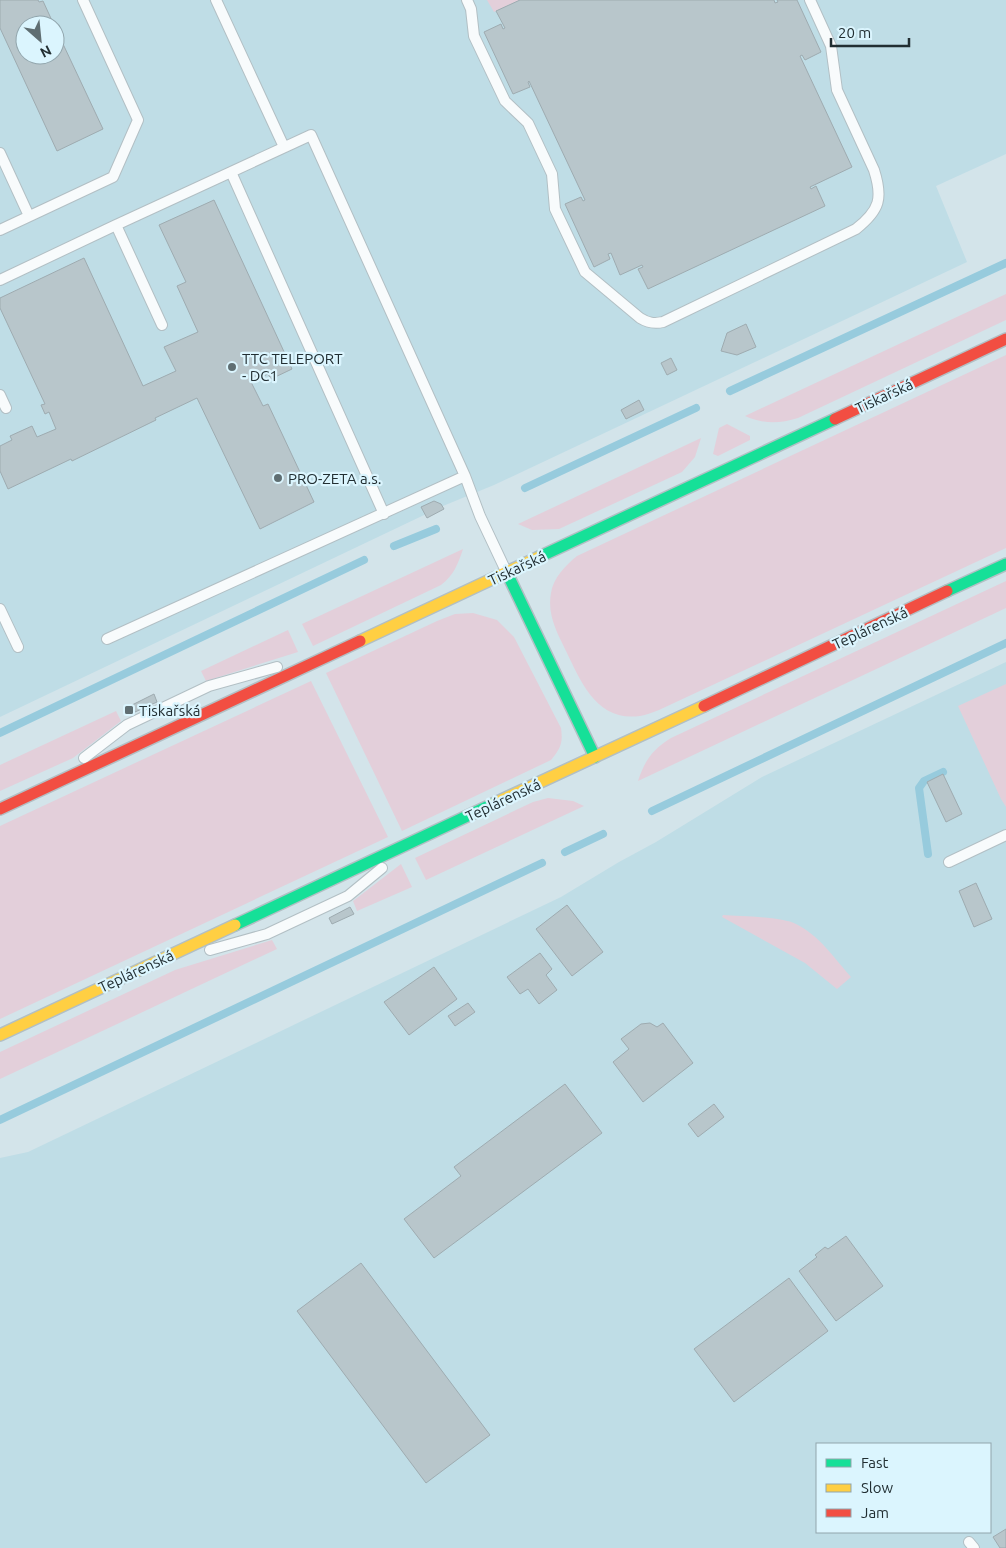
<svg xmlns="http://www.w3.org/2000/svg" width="1006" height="1548" font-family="Ubuntu,sans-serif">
<rect width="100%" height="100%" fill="#d3e4ea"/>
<path fill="#bfdde6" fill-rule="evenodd" d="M0,0H1006V154L936,186L967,262L494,485L443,506L0,717ZM25,25H55V55H25Z
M1006,662V1548H0V1158L28,1152L561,897L619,862L656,842L762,777ZM817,1444H990V1532H817Z"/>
<path fill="#e3cfda" d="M487,0H520L494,12Z
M1006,294V320L798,418C779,424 763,424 745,416Z
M1006,355V548L659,710C653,712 646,715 640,716C597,722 581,682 566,651C557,632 547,615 551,593C553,578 566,565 577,556Z
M727,424L750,436V440L718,456L713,454L719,428Z
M701,438L695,457L682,472L559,529L532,530L518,524Z
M463,549C458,564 454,575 441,585L313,646L302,624Z
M1006,581V608L638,781C645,760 652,750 671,738Z
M473,613L497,620L514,637L561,728C563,743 561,748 551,760L402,831L326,673L437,621L455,614Z
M288,630L298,652L206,681L201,671Z
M311,681L388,837L0,1019V826Z
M1006,684V807L1001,799L958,706Z
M116,711L121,721L73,758L0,791V765Z
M548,798L573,801L584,806L426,880L415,858L533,802Z
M401,864L412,887L357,911L353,901Z
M723,915C740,916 783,917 796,924C819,935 835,959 851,977L837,989L805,963L722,917Z
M272,940L277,949L0,1079V1052L175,970Z"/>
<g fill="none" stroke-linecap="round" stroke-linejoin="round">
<path stroke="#97cbdd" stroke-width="8" d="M730,391L1006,263
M525,488L696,408
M394,546L436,529
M0,733L364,560
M652,811L1006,643
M565,852L603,834
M928,854L919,788L924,781L943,772
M0,1120L542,863"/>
</g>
<path fill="#b8c6cb" stroke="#9eabb0" d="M0,0H38L39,2L43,1L54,25H25V55H55V27L103,129L57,151L0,28Z
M520,0H774L775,3L778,2L777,0H797L821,52L805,60L802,55L800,56L852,167L810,187L811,189L816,186L825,206L648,289L638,269L643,267L642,265L620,275L611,253L608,254L610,259L594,267L565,204L581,197L583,201L585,200L529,81L528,82L530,87L513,94L484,32L501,24L503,29L505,28L496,11Z
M214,200L292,369L271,379L268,374L251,382L263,406L268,404L314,502L260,529L197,398L155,418L156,420L72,461L71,459L8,489L0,471V446L12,440L10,436L32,426L37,437L56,429L49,412L45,414L41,405L45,404L0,308V298L84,258L143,386L176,371L164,347L198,332L177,286L186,282L159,225Z
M746,324L756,347L737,355L721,351L727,333Z
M671,358L677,370L667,375L661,363Z
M639,400L644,410L626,419L621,410Z
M434,501L441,504L444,509L427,518L421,507Z
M154,694L157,702L135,712L132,705Z
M943,774L962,814L946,822L927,782Z
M976,883L992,919L974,927L959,891Z
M567,905L603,952L572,976L536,929Z
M350,907L354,914L332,924L329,918Z
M540,953L552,969L546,975L557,990L539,1004L528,989L520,994L507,977Z
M434,967L457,999L409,1035L384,1002Z
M468,1003L475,1012L455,1026L448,1016Z
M650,1023L657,1027L663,1023L693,1063L643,1102L613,1062L629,1049L621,1039L641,1024Z
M565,1084L602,1133L434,1258L404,1219L461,1176L454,1167Z
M714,1104L724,1117L698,1137L688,1124Z
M846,1236L883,1286L836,1321L799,1271L817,1257L815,1255L825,1247L828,1249Z
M361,1263L490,1435L426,1483L297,1311Z
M789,1278L828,1331L734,1402L694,1349Z
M1006,1529V1548H1000L993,1537Z"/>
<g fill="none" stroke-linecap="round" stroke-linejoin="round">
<g stroke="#b2bfc4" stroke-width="12">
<path id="lane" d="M216,0L284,147
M467,0L471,9L474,36L505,101L528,123L552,174L555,209L585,272L640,318C648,323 654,324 663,322L856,229C880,210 883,198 874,170L837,90L831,46L810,0
M0,153L29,216
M0,230L113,177L138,120L83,0
M0,280L116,225
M162,325L116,225L231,172
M0,395L6,408
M384,514L231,172L311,135L465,476L480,516L506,571
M0,609L18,647
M107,639L465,476
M84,758L127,725L209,686L277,667
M949,862L1006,835
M210,950L267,934L348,896L382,868
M969,1542L974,1548"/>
</g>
<g stroke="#b2bfc4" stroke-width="14">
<path id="fast" d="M539,557L835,419
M507,573L595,757
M947,591L1006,564
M235,925L495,803"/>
</g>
<g stroke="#b2bfc4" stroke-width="14">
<path id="slow" d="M360,641L539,557
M495,803L704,706
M0,1035L235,925"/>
</g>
<g stroke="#b2bfc4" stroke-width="14">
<path id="jam" d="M835,419L1006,339
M704,706L947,591
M0,809L360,641"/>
</g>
<use href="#lane" stroke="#f8fbfc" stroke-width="10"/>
<use href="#fast" stroke="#16e098" stroke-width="11"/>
<use href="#slow" stroke="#ffcf43" stroke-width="11"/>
<use href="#jam" stroke="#f24e42" stroke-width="11"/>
</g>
<g fill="#5f6e72" stroke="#dbf5fe" stroke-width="2">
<circle cx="232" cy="367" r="5"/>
<circle cx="278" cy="478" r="5"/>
<rect x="124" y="705" width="10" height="10" rx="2.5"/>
</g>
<g text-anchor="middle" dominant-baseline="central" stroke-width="4.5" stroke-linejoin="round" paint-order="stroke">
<g font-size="15" fill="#212e32" stroke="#dbf5fe" text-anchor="start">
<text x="242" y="358">TTC TELEPORT<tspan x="242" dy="17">- DC1</tspan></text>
<text x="288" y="478">PRO-ZETA a.s.</text>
<text x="139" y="710">Tiskařská</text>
</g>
<g font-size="15" fill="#212e32" stroke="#dbf5fe">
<text transform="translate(884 396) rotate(-25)">Tiskařská</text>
<text transform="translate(517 568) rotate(-25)">Tiskařská</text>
<text transform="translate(870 628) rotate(-25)">Teplárenská</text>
<text transform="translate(503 800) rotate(-25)">Teplárenská</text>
<text transform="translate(136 971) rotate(-25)">Teplárenská</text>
</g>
</g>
<rect x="816" y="1443" width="175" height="90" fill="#dbf5fe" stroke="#91a5ac"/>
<rect x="826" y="1459" width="25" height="8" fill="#16e098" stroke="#91a5ac"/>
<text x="861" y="1468" font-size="15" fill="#212e32">Fast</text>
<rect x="826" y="1484" width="25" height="8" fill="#ffcf43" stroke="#91a5ac"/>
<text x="861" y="1493" font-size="15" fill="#212e32">Slow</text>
<rect x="826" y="1509" width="25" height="8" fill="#f24e42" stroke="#91a5ac"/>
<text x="861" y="1518" font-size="15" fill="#212e32">Jam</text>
<g transform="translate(40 40) rotate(153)"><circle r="24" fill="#dbf5fe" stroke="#91a5ac"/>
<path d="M0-4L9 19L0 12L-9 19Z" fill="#5f6e72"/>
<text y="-8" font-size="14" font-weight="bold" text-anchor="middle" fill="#212e32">N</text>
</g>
<path d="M831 38v8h78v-8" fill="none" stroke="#212e32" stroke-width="2.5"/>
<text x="838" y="38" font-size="15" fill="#212e32" stroke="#dbf5fe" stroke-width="4" paint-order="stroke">20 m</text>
</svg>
